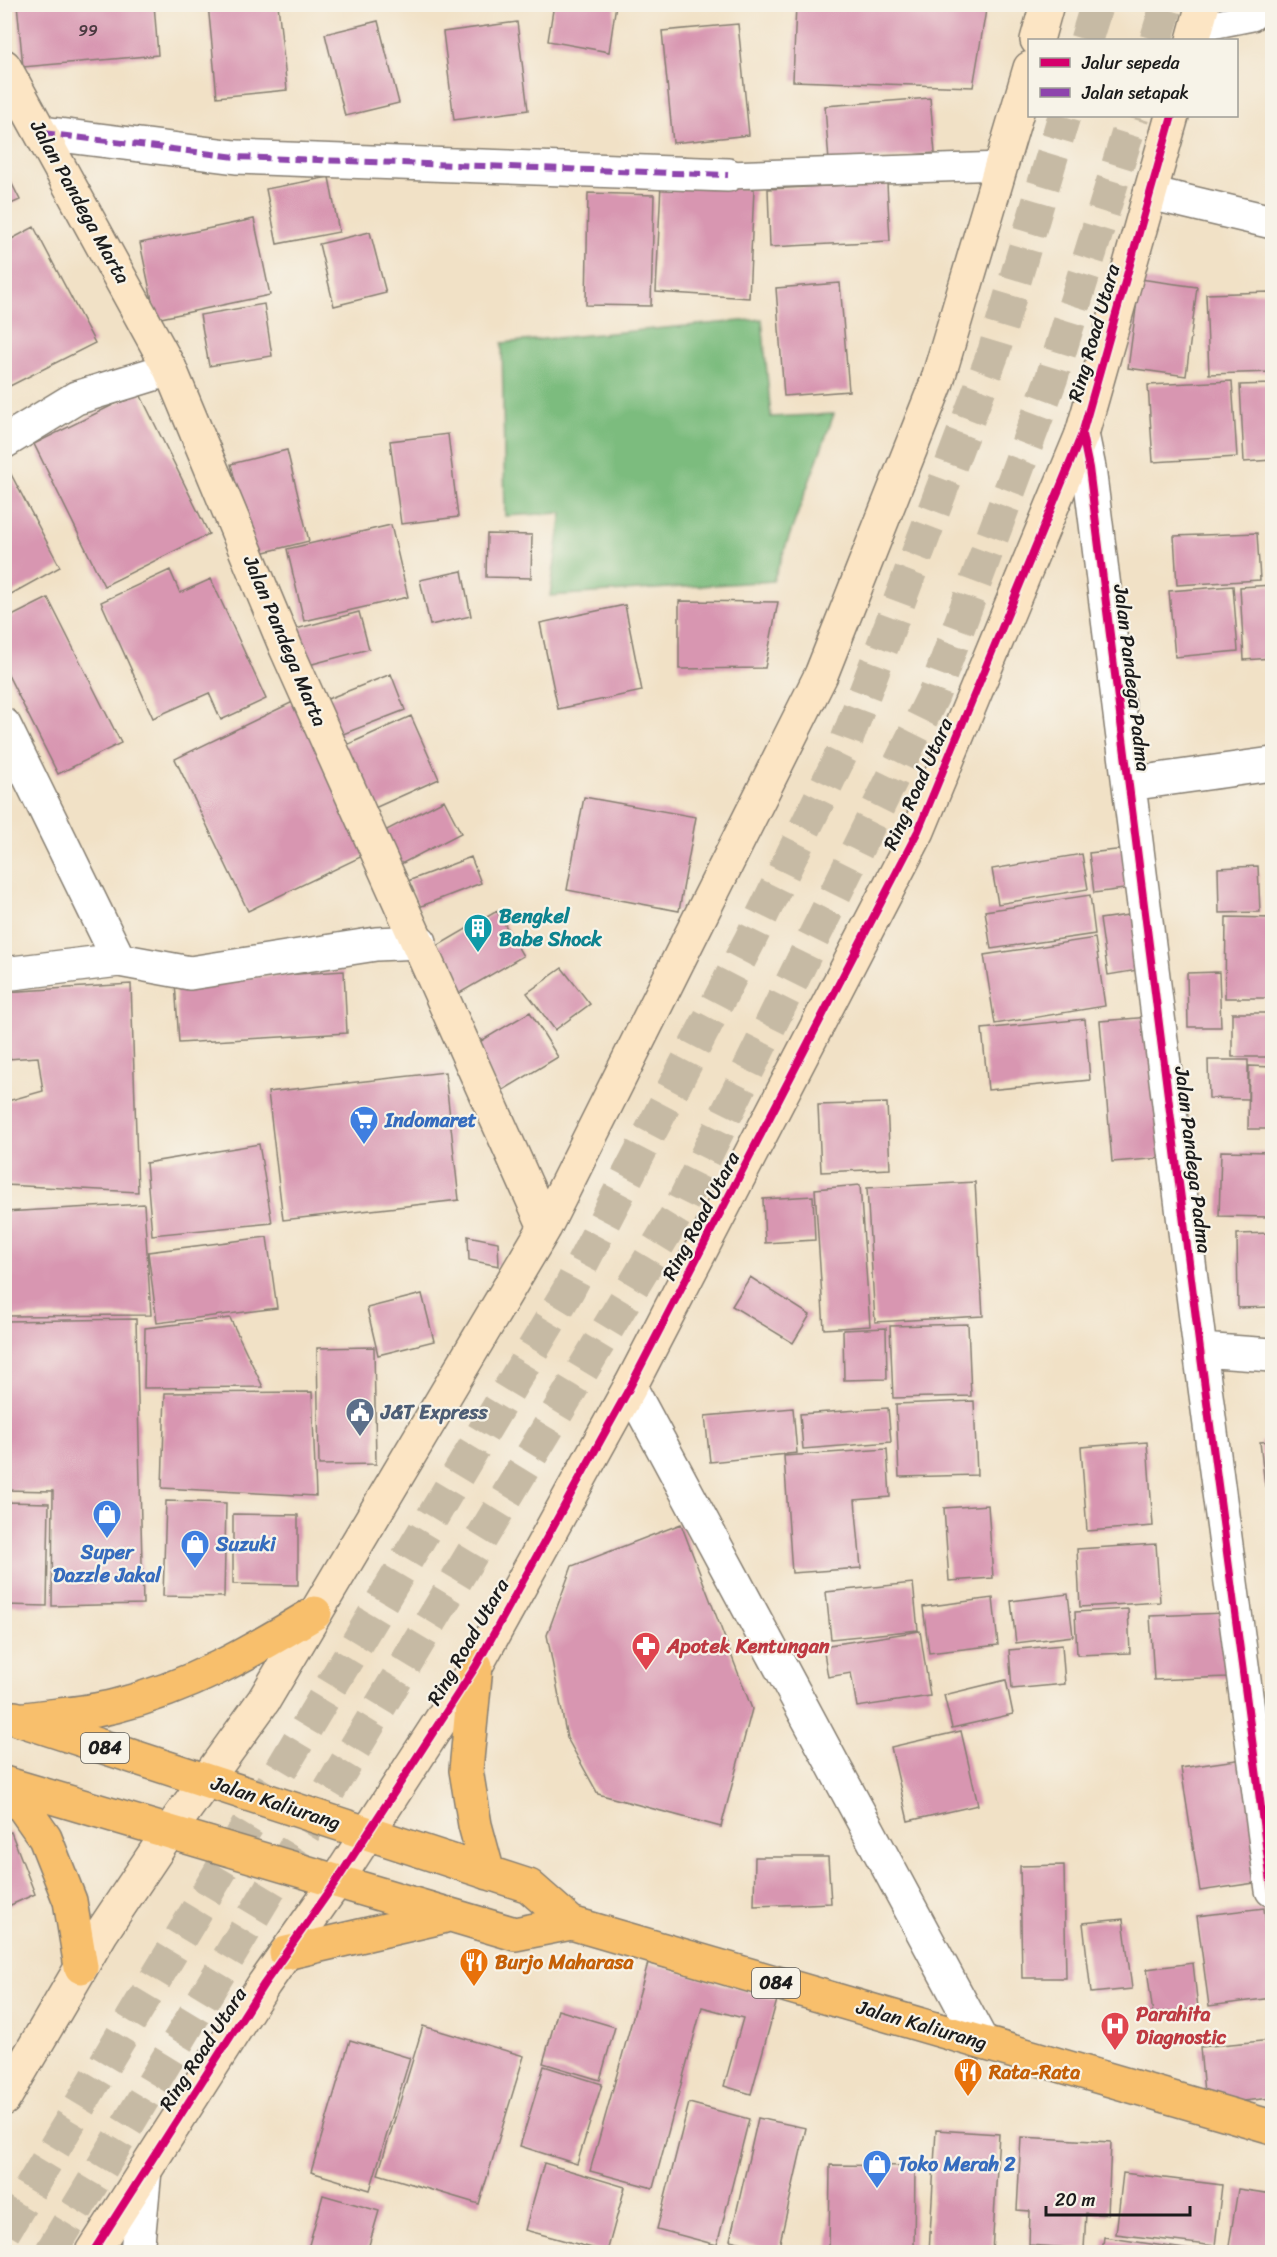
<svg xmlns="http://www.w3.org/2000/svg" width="1277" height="2257" font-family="Sriracha,sans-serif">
<rect width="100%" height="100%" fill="#f7f3e8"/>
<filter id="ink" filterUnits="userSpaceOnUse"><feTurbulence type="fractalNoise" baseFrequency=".0167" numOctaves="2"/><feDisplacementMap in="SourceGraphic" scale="12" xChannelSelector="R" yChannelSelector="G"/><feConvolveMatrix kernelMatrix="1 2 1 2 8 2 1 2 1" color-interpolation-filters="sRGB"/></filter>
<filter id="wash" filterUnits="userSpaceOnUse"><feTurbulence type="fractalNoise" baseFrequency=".008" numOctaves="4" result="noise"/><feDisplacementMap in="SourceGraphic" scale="24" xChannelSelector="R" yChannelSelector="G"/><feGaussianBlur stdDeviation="1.35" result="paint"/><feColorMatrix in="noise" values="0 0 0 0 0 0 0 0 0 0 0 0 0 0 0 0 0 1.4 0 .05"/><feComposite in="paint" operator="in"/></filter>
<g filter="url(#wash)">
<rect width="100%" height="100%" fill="#f1e1c6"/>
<path fill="#7bbc7e" stroke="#4c6c4d" stroke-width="1.5" d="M762,319L771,417L834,414L773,581L550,596L562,513L505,516L502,343Z"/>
<g id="blocks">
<path fill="#d896b1" d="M17,4H154L158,55L23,67Z
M208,4H278L287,90L217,97Z
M554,4H616L609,52L548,41Z
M796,4H987L973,87L793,81Z
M378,21L399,103L345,116L325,34Z
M517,22L528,110L454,120L443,32Z
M738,24L749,135L673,143L662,31Z
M930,98L935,153L829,162L825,106Z
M4,168L20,200L4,207Z
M329,177L339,232L277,244L266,189Z
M661,183L754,189L749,298L656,292Z
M887,183L890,241L770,247L768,189Z
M588,193L654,195L651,306L586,305Z
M254,219L270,295L156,319L140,243Z
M34,227L95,343L4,389V243Z
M370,232L386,293L334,306L319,244Z
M1140,279L1197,287L1186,376L1128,368Z
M840,283L849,391L784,396L776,288Z
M1270,292L1272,372L1209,374L1206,294Z
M264,304L272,356L209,366L200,315Z
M1232,381L1237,457L1153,462L1148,385Z
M1272,384V460L1244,462L1240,385Z
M139,392L209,534L104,586L34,444Z
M448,434L458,517L401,524L390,441Z
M287,450L309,541L253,555L231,464Z
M4,461L60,567L4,598Z
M391,525L408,597L304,621L287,549Z
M1257,533L1260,580L1177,585L1174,536Z
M487,534L532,535L531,578L486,577Z
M170,570L180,593L211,579L266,699L221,720L209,693L153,718L101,602Z
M462,571L471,616L430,625L420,580Z
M1272,585V658L1244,660L1240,587Z
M1233,586L1238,651L1175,657L1169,591Z
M48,598L121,743L58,774L4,667V620Z
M679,601L778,602L765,668L679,669Z
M625,605L642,691L558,709L540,623Z
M359,612L369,649L301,667L292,630Z
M391,674L405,710L338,736L325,700Z
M299,699L371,852L248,911L175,759Z
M411,716L439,779L368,811L340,748Z
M584,797L696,817L679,911L567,890Z
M444,800L461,833L397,866L381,833Z
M1134,848L1139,887L1094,893L1089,853Z
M1082,854L1088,889L998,904L992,869Z
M471,857L481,883L419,907L408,881Z
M1258,866L1260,912L1219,913L1218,868Z
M1090,895L1095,934L991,949L985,911Z
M497,911L523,956L458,994L432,949Z
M1142,913L1150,968L1108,975L1100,919Z
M1226,917L1272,918V998H1225Z
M1095,938L1105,1006L995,1024L984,955Z
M562,968L590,1004L555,1030L527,993Z
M344,971L347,1033L179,1043L175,982Z
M1219,972L1221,1027H1188L1187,973Z
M131,984L138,1192L5,1185L4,1102L43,1091L38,1057L7,1059L5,992Z
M530,1012L558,1057L500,1092L471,1047Z
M1232,1013H1272V1057H1232Z
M1150,1017L1163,1158L1112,1162L1100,1021Z
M1085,1019L1090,1080L988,1090L982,1029Z
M1208,1060H1248V1099L1209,1098Z
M1249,1066L1272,1067V1129H1248Z
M445,1072L459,1200L283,1220L268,1092Z
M887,1103L890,1169L821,1172L818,1105Z
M259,1144L272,1223L152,1235L146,1163Z
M1221,1151L1272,1152V1217L1219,1216Z
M975,1182L983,1316L875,1322L867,1188Z
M860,1185L870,1326L824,1329L815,1189Z
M813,1196L815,1240L765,1243L763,1199Z
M144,1204L151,1315L4,1316V1212Z
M1272,1233V1307L1238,1308L1237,1234Z
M468,1236L498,1242L499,1266L469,1260Z
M267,1237L277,1308L157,1323L148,1252Z
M750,1277L810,1315L793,1343L732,1306Z
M422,1294L434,1341L378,1355L367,1308Z
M230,1318L263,1387L144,1388L145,1328Z
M136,1319L143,1604L52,1606L53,1491L4,1490V1321Z
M968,1324L971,1396L893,1398L890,1326Z
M886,1328L887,1379L844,1380L843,1330Z
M374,1347L376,1464L319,1465L317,1348Z
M312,1392L316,1496L162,1488L165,1393Z
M974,1401L977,1475L899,1477L896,1404Z
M793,1408L797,1453L710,1462L705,1416Z
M888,1408L891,1442L803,1449L800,1414Z
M1272,1441V1485L1265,1486L1260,1442Z
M1147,1442L1153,1526L1087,1531L1081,1447Z
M887,1449L890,1497L855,1500L861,1568L792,1573L784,1456Z
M166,1501L226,1503L224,1597L163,1596Z
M4,1502L49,1503L47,1606L4,1605Z
M988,1505L993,1578L949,1581L944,1508Z
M233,1514L298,1515V1585L233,1584Z
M681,1524L752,1709L721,1827L598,1794L567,1738L547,1635L572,1566Z
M1156,1544L1160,1602L1080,1607L1077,1549Z
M913,1583L918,1630L831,1639L826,1592Z
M1068,1594L1073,1636L1016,1643L1011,1601Z
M993,1598L998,1645L929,1653L923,1607Z
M1128,1609L1130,1653L1077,1655L1075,1612Z
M1224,1613L1227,1677L1154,1680L1150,1616Z
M920,1631L930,1696L857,1707L851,1673L828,1677L823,1646Z
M1062,1645L1065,1684L1012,1689L1009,1650Z
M1006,1680L1013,1714L952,1728L944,1695Z
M961,1731L978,1805L908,1821L891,1747Z
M1250,1758L1268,1881L1200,1891L1181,1768Z
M11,1832L35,1894L4,1908V1834Z
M755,1857H828L831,1903L754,1906Z
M1064,1865L1066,1978H1022L1020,1866Z
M1264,1908L1272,1976V1998L1209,2006L1197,1916Z
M1123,1919L1132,1989L1091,1993L1083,1923Z
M648,1963L777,2000L751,2094L724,2086L743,2018L702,2007L653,2188L590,2171Z
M1193,1963L1198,2008L1153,2014L1147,1969Z
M558,2010L615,2027L600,2080L543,2063Z
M423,2026L524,2056L479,2204L378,2174Z
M350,2040L410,2058L370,2190L311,2172Z
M1272,2040V2098L1205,2105L1200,2047Z
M544,2066L602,2084L577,2164L520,2146Z
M689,2103L749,2119L717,2245L657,2229Z
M758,2118L806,2128L778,2251L730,2240Z
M936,2130L999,2134L992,2252H929Z
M1021,2137L1111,2142L1108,2215L1086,2213L1084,2249L1029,2245L1030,2211L1017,2210Z
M544,2163L625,2187L607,2252L525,2230Z
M830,2165L915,2166L914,2252H829Z
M1123,2173L1222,2185L1215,2246L1116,2234Z
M1238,2189L1272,2194V2252H1228Z
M323,2195L379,2211L367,2252H307Z
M1104,2237L1197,2251V2252H1102Z"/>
</g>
</g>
<g filter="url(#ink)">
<use href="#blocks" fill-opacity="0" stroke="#867e71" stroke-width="1.5"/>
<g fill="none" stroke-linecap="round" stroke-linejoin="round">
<path stroke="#c6baa4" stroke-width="33" stroke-dasharray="33 16" stroke-linecap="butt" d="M1086,40L1097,4
M1156,40L1167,4
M4,2232L569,1289L750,940L842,753L994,351L1064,116
M51,2252L678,1212L933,696L1052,377L1133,116"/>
<g stroke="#867e71" stroke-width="30">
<path id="lane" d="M1197,28L1252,17L1268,4
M728,175L1003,166"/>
</g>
<g stroke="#867e71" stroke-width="36">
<path id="street" d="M43,133L236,157L728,175
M1150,193L1272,222
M1082,434L1089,468L1200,1350L1272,1890
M4,442L76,398L170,369
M4,725L119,960
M1129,784L1272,764
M4,974L119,960L190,973L376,944L420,942
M1200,1350L1272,1355
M630,1387L982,2042
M137,2252L145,2170"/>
</g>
<g stroke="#867e71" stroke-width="36">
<path id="secondary" d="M1037,40L1047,4
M1193,40L1203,4
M4,66L170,369L286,648L545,1227
M4,2099L102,1932L169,1832L264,1700L545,1227L821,675L937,382L1030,68
M93,2252L264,1984L336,1882L476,1666L630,1387L918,831L1082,434L1172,116"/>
</g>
<g stroke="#867e71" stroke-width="36">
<path id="primary" d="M476,1666L466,1770L475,1825L488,1873
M15,1718L529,1886L571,1923L1272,2127
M4,1783L515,1934L571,1923
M7,1784L45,1838L70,1901L81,1967
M286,1953L442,1917"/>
</g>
<g stroke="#867e71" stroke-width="36">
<path id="highway" d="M19,1720C50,1715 84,1714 115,1706C191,1687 249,1653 315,1613"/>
</g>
<use href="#lane" stroke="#fff" stroke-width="27"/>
<use href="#street" stroke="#fff" stroke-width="33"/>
<use href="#secondary" stroke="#fce5c4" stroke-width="33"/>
<use href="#primary" stroke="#f8bf6c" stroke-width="33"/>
<use href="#highway" stroke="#f8bf6c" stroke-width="33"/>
<path stroke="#8e44ad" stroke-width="6" stroke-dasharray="12 6" stroke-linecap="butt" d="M43,133L236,157L728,175"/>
<g stroke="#f7f3e8" stroke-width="11">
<path id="cycleway" d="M1082,434L1089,468L1200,1350L1272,1890
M93,2252L264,1984L336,1882L476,1666L630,1387L918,831L1082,434L1172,116"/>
</g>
<use href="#cycleway" stroke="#d6006c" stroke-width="8"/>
</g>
</g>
<defs>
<g id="building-pin" transform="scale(1.5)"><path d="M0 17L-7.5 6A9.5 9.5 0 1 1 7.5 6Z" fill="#0f9aa8" stroke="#f7f3e8"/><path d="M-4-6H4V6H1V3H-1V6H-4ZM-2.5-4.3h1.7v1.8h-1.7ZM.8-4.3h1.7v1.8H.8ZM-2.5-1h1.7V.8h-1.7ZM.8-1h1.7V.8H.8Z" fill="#fff"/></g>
<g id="supermarket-pin" transform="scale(1.5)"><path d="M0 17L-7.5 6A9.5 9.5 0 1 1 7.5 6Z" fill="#3f7fe0" stroke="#f7f3e8"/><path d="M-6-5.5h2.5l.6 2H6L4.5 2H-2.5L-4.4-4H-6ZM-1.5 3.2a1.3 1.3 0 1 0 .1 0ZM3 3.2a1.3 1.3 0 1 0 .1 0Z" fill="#fff"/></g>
<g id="civic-pin" transform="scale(1.5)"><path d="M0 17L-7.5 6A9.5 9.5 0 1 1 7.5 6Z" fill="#5c6f8a" stroke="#f7f3e8"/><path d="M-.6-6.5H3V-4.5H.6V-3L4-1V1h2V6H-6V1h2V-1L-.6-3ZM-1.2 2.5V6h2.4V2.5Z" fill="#fff"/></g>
<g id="shop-pin" transform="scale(1.5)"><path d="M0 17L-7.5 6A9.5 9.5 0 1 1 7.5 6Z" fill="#3f7fe0" stroke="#f7f3e8"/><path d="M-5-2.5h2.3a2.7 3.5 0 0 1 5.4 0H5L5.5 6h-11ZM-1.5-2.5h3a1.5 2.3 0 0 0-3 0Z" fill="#fff"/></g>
<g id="pharmacy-pin" transform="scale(1.5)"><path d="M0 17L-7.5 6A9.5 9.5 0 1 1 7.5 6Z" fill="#e0444e" stroke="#f7f3e8"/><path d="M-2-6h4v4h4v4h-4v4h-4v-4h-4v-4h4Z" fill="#fff"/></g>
<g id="restaurant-pin" transform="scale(1.5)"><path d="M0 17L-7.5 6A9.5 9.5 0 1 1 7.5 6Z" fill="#e8710a" stroke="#f7f3e8"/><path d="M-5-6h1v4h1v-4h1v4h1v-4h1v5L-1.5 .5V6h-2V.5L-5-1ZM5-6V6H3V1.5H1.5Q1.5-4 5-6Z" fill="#fff"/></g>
<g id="hospital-pin" transform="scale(1.5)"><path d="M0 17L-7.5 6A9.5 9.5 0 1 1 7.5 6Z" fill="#e0444e" stroke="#f7f3e8"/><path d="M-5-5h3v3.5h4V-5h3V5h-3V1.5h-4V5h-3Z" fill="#fff"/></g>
</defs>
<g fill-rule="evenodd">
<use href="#building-pin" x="478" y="928"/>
<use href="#supermarket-pin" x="364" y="1120"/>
<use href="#civic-pin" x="360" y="1412"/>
<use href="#shop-pin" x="107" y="1514"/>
<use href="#shop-pin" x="195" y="1544"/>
<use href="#pharmacy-pin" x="646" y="1646"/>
<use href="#restaurant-pin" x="474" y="1962"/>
<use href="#hospital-pin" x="1115" y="2026"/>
<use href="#restaurant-pin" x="968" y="2072"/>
<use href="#shop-pin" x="877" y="2164"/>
</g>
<g text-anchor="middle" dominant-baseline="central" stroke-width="4.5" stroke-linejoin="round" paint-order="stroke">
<g font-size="16" fill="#4b3a41">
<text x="88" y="30">99</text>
</g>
<g fill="#f7f3e8" stroke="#5e5c59" stroke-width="1.5">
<rect x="81" y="1733" width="48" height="30" rx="4.5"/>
<rect x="752" y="1968" width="48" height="30" rx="4.5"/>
</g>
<g font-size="18" font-weight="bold" fill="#1c1c1c">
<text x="105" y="1748">084</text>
<text x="776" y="1983">084</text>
</g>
<g font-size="20" fill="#1c1c1c" stroke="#f7f3e8">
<text transform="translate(80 202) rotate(61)">Jalan Pandega Marta</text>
<text transform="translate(1094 333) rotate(-74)">Ring Road Utara</text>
<text transform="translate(285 641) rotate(67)">Jalan Pandega Marta</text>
<text transform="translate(1132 678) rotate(83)">Jalan Pandega Padma</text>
<text transform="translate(918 784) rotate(-66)">Ring Road Utara</text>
<text transform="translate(1193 1160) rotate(83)">Jalan Pandega Padma</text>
<text transform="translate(701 1216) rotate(-62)">Ring Road Utara</text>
<text transform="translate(468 1642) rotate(-60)">Ring Road Utara</text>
<text transform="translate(276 1803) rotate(18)">Jalan Kaliurang</text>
<text transform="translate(922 2025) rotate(16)">Jalan Kaliurang</text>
<text transform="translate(203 2049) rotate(-57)">Ring Road Utara</text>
</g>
<g font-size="20" font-weight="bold" fill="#0d838f" stroke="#f7f3e8" text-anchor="start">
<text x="499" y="916">Bengkel<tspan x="499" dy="23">Babe Shock</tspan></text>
</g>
<g font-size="20" font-weight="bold" fill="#366cbe" stroke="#f7f3e8" text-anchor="start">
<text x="385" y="1120">Indomaret</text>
<text x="216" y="1544">Suzuki</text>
<text x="107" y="1552" text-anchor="middle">Super<tspan x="107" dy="23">Dazzle Jakal</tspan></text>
<text x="898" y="2164">Toko Merah 2</text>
</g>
<g font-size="20" font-weight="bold" fill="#4e5e75" stroke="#f7f3e8" text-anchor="start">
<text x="381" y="1412">J&amp;T Express</text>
</g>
<g font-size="20" font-weight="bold" fill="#be3a42" stroke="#f7f3e8" text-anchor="start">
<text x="667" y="1646">Apotek Kentungan</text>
<text x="1136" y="2014">Parahita<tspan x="1136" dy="23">Diagnostic</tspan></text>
</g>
<g font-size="20" font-weight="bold" fill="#c56008" stroke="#f7f3e8" text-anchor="start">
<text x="495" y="1962">Burjo Maharasa</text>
<text x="989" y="2072">Rata-Rata</text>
</g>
</g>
<rect width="1277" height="2257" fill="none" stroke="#f7f3e8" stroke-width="24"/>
<rect x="1028" y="39" width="210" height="78" fill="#f7f3e8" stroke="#9f9d96" stroke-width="1.5"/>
<rect x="1040" y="58" width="30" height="9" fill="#d6006c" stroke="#9f9d96" stroke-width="1.5"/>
<text x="1082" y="69" font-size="18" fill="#1c1c1c">Jalur sepeda</text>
<rect x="1040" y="88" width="30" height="9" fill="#8e44ad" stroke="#9f9d96" stroke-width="1.5"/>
<text x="1082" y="99" font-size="18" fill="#1c1c1c">Jalan setapak</text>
<path d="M1046 2206v9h144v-9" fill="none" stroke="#1c1c1c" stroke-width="3"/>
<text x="1055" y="2206" font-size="18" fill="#1c1c1c" stroke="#f7f3e8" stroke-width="4.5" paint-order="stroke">20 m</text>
</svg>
